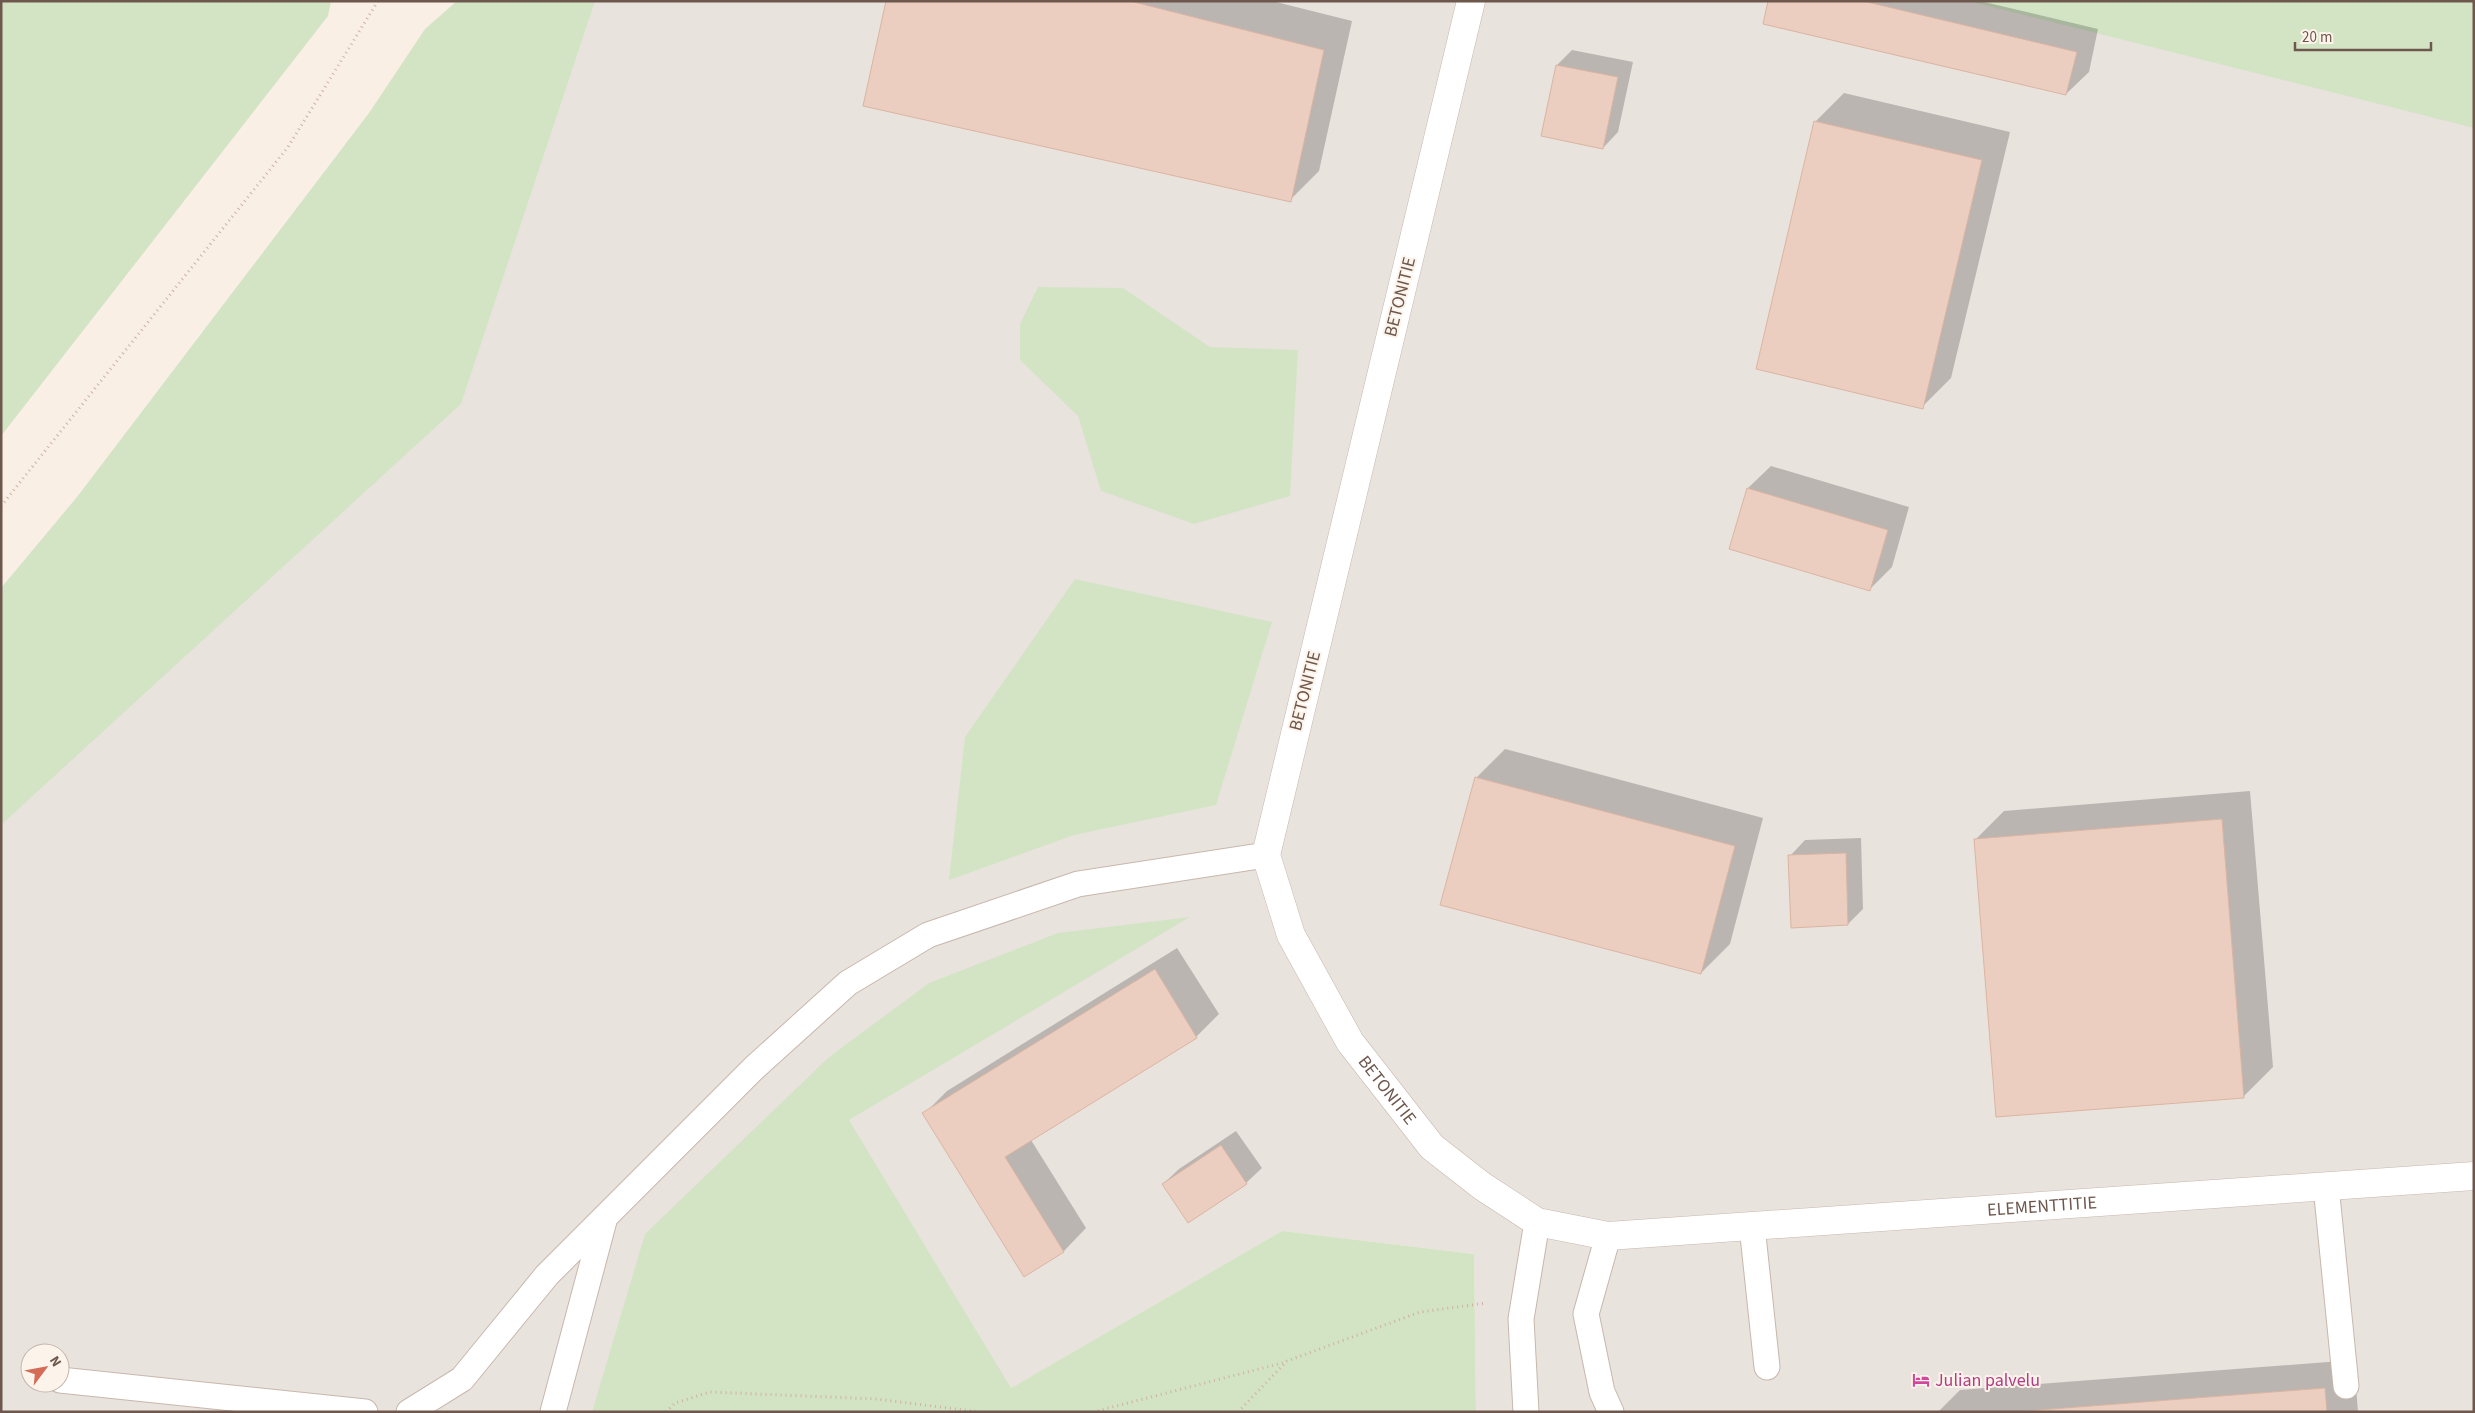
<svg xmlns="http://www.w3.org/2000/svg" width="2475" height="1413" font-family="'Source Sans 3',sans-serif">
<rect width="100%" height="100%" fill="#f9efe4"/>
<path fill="#e9e3de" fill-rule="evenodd" d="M555,1H2474V1412H1476L1474,1254L1282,1231L1011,1388L623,1412H1V800ZM30,1353H60V1383H30Z"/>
<path fill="#d3e4c5" d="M1,1H331L328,16L1,436Z
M457,1H595L461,404L1,825V588L77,497L369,113L425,29Z
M1968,1H2474V128Z
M1038,287L1123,288L1210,347L1298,350L1290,496L1194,524L1101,491L1078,416L1020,360V324Z
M1075,579L1272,622L1216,805L1074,835L949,880L965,737Z
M1190,917L849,1120L1011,1388L1282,1231L1474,1254L1476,1412H592L645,1234L829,1057L929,983L1058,933Z"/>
<path fill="#0003" d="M888,1H1272L1352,21L1319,171L1290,200Z
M1770,1H1980L2098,29L2089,72L2066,94Z
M1572,50L1633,62L1618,132L1603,148L1557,65Z
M1844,93L2010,132L1951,378L1922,407L1815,122Z
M1771,466L1909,507L1892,567L1869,590L1748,488Z
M1505,749L1763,818L1730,944L1701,973L1476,778Z
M2250,791L2273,1067L2244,1096L1975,840L2004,811Z
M1861,838L1863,909L1848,924L1790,856L1805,840Z
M1177,948L1219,1014L1196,1037L1031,1140L1086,1228L1064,1251L1025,1275L924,1114L947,1091Z
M1236,1131L1262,1168L1246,1183L1163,1184L1179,1169Z
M2354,1360L2358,1412H1938L1960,1390Z"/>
<path fill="#ebcebf" stroke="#dbb4a2" d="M886,1H1130L1324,50L1291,202L863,106Z
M1768,1H1863L2077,52L2066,95L1763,24Z
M1556,65L1618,77L1603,149L1541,136Z
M1814,121L1982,160L1923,409L1756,369Z
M1747,488L1888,530L1870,591L1729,549Z
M1475,777L1735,846L1701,974L1440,905Z
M2222,819L2244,1098L1996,1117L1974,839Z
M1846,853L1848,925L1791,928L1788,855Z
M1155,969L1197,1038L1005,1157L1064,1252L1024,1277L922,1113Z
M1221,1145L1247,1184L1188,1223L1162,1184Z
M2325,1388L2327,1412H2013Z"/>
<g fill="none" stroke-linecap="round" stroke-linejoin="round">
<g stroke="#c8b7ac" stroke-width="27">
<path id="service" d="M2326,1186L2346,1386
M1752,1226L1767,1367
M1608,1236L1586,1314L1602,1392L1611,1412
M60,1380L365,1412
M409,1412L462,1379L547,1275L754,1068L848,983L928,935L1078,884L1266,855
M553,1412L605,1217
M1526,1412L1521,1319L1537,1222"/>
</g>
<g stroke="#c8b7ac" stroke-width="29">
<g id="minor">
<path id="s1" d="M1471,1L1266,855L1291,935L1350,1042L1432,1147L1482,1186L1537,1222L1608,1236L2474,1176"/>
</g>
</g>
<path stroke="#cfb1a3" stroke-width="3" stroke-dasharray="1 4" stroke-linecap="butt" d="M1,506L288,147L378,1
M666,1412L675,1403L710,1392L876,1399L980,1412
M1093,1412L1286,1362
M1238,1412L1287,1361L1420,1312L1487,1303"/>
<use href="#service" stroke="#fff" stroke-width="25"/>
<use href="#minor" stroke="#fff" stroke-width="28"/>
</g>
<defs>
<g id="hotel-bare" transform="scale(1.35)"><path d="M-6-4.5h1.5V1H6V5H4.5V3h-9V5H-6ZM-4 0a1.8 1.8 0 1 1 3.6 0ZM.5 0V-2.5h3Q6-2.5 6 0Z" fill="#d1479c" stroke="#fcf4ea" stroke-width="2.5" paint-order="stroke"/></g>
</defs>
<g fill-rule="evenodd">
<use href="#hotel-bare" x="1921" y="1380"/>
</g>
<g text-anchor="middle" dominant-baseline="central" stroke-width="4" stroke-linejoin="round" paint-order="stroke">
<g font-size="18" fill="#6e574d" stroke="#fcf4ea">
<text transform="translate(1400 297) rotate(-76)">BETONITIE</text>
<text transform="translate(1305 691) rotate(-76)">BETONITIE</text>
<text stroke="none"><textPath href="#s1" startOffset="1145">BETONITIE</textPath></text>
<text stroke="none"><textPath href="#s1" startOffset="1854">ELEMENTTITIE</textPath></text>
</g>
<g font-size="18" fill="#b23c85" stroke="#fcf4ea" text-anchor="start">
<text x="1935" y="1380">Julian palvelu</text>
</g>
</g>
<rect width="2475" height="1413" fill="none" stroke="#6e574d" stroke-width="5"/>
<g transform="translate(45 1368) rotate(58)"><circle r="24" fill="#fcf4ea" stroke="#c3b5ab"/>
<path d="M0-4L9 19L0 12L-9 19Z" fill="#d46c58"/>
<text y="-8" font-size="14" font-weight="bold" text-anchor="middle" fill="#6e574d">N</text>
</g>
<path d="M2295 42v8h136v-8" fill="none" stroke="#6e574d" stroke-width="2.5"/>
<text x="2302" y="42" font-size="15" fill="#6e574d" stroke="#fcf4ea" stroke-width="4" paint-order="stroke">20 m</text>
</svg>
